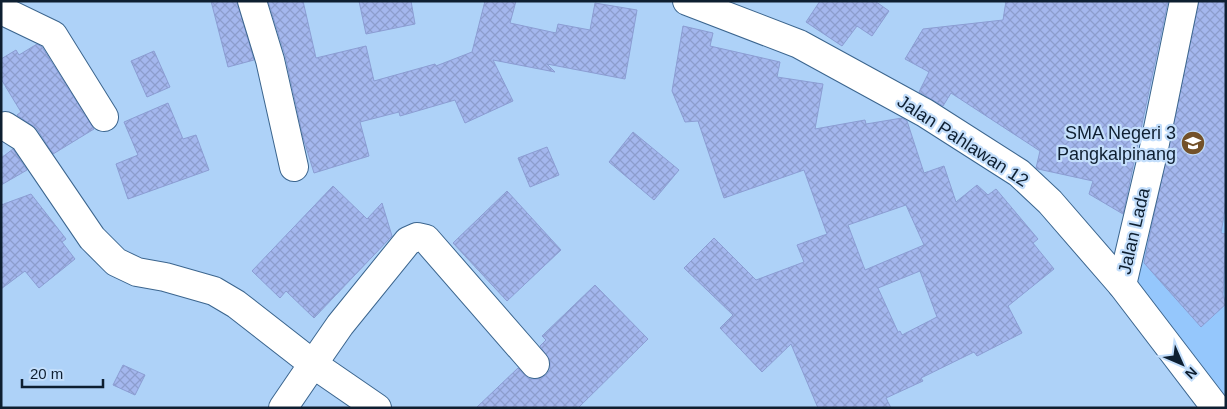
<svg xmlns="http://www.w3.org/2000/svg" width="1227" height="409" font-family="Arial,sans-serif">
<defs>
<pattern id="building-cross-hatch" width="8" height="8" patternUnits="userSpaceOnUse" patternTransform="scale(1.25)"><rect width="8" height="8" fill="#a4b7ee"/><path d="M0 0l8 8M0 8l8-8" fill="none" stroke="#8c9dcd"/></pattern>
</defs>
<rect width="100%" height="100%" fill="#aed2f8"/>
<path fill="#95c7fc" d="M1187,1H1226V403L1134,285Z"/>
<path fill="url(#building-cross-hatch)" stroke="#8b9dd3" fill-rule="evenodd" d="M211,1H237L254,60L228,67Z
M268,1H303L316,58L366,46L374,81L435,64L436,66L472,52L485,1H516L510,23L556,33L558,24L590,30L595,3L637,10L625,79L547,64L555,72L493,60L513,101L465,123L455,100L400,116L399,112L360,122L369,156L314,173L303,137L285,55Z
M359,1H411L415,24L366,34Z
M820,1H875L889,11L872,36L857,26L842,46L806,22Z
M1006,1H1168L1123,214L1089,194L1093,181L1038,169L1036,168L1040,151L951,93L943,106L919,92L929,72L905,59L923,29L1003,20Z
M1199,1H1226V203L1221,233L1226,234L1223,295L1226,304L1201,327L1144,263Z
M683,26L713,33L710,46L780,62L777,77L823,84L815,129L865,120L866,124L902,118L907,121L924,173L944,166L956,202L977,185L988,195L996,189L1038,239L1033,243L1054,269L1008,306L1022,333L977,356L974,352L921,378L923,381L886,398L891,408H818L791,344L762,372L720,328L733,315L684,268L714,238L756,280L804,262L797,245L827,234L804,170L724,198L698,121L685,122L672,91ZM906,205L924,245L865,270L848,225ZM920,271L937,317L902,335L900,331L898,332L878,288Z
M37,44L42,47L94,129L53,154L37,129L17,115L21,112L1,79V59L16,50L19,55Z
M154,51L170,87L147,97L131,61Z
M168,103L183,139L196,135L209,170L128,199L116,164L138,155L124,122Z
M633,132L679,170L654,200L609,162Z
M547,147L559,175L530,187L518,158Z
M13,149L27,170L1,185V158Z
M333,186L367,219L382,203L392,236L314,318L286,291L280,298L252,271Z
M507,191L561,250L507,301L453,243Z
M31,194L66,239L62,242L75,259L39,288L25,271L1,289V205Z
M595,285L648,339L578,408H476L518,368L530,379H538L546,375L550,370V361L540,346L546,340L542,336Z
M123,365L145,375L135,395L113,385Z"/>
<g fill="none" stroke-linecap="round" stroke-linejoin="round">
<g stroke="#3b658e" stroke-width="30">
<path id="minor" d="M252,1L270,60L294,167
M1,10L53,35L104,117
M1,127L5,126L24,138L92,238L116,262L137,272L165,277L214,291L236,304L313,364L283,408
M1122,285L1153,153L1184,1
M377,408L313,364L340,325L408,241L417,237L426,239L535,364"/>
</g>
<g stroke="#3b658e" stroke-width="30">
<path id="secondary" d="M687,1L799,44L925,113L1019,173L1050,202L1122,285L1216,408"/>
</g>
<use href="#minor" stroke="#fff" stroke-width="28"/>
<use href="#secondary" stroke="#fff" stroke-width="28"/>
</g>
<defs>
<g id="school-disc" transform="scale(1.25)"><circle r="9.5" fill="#735129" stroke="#c3defb"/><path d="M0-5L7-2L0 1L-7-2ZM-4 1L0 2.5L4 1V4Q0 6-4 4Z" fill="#fff"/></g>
</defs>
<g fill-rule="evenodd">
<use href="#school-disc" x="1193" y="143"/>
</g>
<g text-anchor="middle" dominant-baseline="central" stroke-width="4.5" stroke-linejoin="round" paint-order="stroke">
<g font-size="18" fill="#0e1f31" stroke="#c3defb" text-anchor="end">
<text x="1176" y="133">SMA Negeri 3<tspan x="1176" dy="21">Pangkalpinang</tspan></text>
</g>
<g font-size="18" fill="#0e1f31" stroke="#c3defb">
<text transform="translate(963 141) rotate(33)">Jalan Pahlawan 12</text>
<text transform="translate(1134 231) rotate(-77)">Jalan Lada</text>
</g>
</g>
<rect width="1227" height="409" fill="none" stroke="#0e1f31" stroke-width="5"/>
<g transform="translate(1182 364) rotate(135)" stroke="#c3defb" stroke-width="4" paint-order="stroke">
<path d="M0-4L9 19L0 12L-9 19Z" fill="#0e1f31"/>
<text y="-8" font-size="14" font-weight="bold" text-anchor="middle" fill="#0e1f31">N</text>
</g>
<path d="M22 379v8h81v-8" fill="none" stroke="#0e1f31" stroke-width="2.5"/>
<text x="30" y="379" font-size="15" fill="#0e1f31" stroke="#c3defb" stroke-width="4" paint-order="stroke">20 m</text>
</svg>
